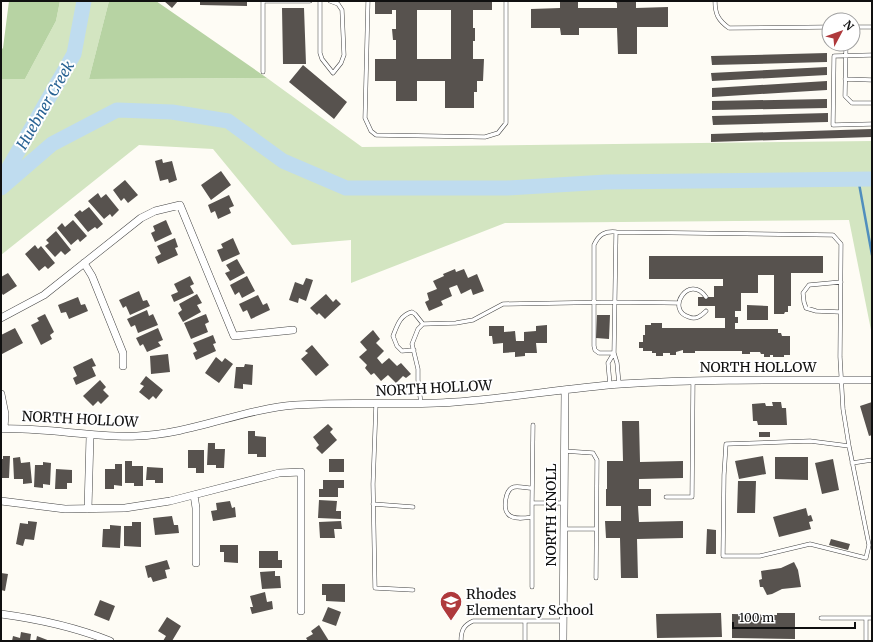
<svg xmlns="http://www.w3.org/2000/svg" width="873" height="642" font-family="Merriweather,serif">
<rect width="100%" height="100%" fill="#fefcf5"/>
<path fill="#d3e5c1" d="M60,1H109L89,79L267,78L362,147L872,141V335L849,220L505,223L351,283V240L292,245L213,149L139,145L1,255V79H25L56,21Z"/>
<path fill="#b7d3a3" d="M9,1H60L56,21L25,79H1V50L3,48Z
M109,1H156L267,78L89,79Z"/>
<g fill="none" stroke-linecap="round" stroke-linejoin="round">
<path stroke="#508ebd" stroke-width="2.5" d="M858,178L872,255"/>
<path stroke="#bfdcef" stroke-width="15" d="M1,181L74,54L84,1
M1,188L52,144L117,110L172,112L228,121L283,161L346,188H507L606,182L872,179"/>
</g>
<path fill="#57524e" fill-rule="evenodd" d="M164,1H178L172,8Z
M200,1H247V6L200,5Z
M375,1H492V10H473V28H475V41H473V59H484L483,81H477V92H474V108H445V81H417V101H396V81H375V59H396V40H393L392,29H396V10H392V14H375ZM417,10H451V59H417Z
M560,1H578V8H617V3L614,1H636V8L668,7V27H637V54H618L617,28H579V35H561L560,28H531V9L560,8Z
M282,8H304L306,64H283Z
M827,53V62L712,65L711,56Z
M303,65L347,102L334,119L289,82Z
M827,67V75L712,81L711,73Z
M827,81V90L712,97V88Z
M827,99V108L712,110V101Z
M828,113V122L713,125L712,116Z
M872,129V137L711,142V134Z
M162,159L163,163L172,161L177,180L169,183L168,179L160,181L155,161Z
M221,171L231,185L211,200L201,185Z
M125,180L138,195L128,203L124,198L121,201L113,190Z
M98,193L101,198L106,194L119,210L112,217L110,214L104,219L88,201Z
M229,195L234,206L229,208L231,213L218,219L215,211L211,213L208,205Z
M89,207L103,224L97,229L95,227L88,232L74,215L80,210L82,212Z
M73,220L87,236L80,242L78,239L71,245L57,228L62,223L65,227Z
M166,220L172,234L155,242L151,233L155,231L153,226Z
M56,231L71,250L65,255L61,251L55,257L45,246L49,243L46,240Z
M175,238L178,247L175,248L178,255L158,264L155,257L161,254L157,246Z
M233,238L240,254L222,262L217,250L223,248L221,244Z
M35,245L38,249L41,246L55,263L48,269L45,266L39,271L25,254Z
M649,256H823V273H791V306H788V312H785L784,314H774V275H758V293H741V311H735V317H738V323H735V329H778V333H781L782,336H790V355H784V357H773V355H770V357H764V354H761L760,352H750V354H742V351H695V353H683V350L676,352V355H670V353H663V356H656V353H652V351H643V348H639V342H643V335H645V325H651V323H662V328H725V318H715V306H698V297H714V286H723V279H649Z
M237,259L245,273L230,281L225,273L230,271L226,265Z
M455,269L456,272L464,269L468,278L477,274L484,291L473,295L471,289L461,294L457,285L449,288L452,296L441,301L443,305L429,311L425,302L429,300L427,293L437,289L433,281L444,276L443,274Z
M8,273L17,286L3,295L1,292V277Z
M190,276L194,284L190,286L194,293L174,302L171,295L178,292L174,284Z
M247,276L255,291L242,298L239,292L235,295L230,285Z
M306,278L313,280L306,301L299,298L298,303L289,300L295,282L303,285Z
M139,291L143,301L147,300L150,306L130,315L126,306L123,308L119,300Z
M197,294L202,303L197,305L201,312L183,322L178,313L182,310L179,304Z
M326,294L333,302L336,299L341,304L325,319L319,313L317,315L310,308Z
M258,295L263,305L267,303L270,310L251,319L247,310L243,312L239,304Z
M78,297L81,305L85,304L88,311L69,319L66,312L61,313L58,305Z
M747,305L768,306V320H747Z
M147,310L149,316L153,314L158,325L138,333L135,325L131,327L127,319Z
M45,314L54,332L50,335L52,339L41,345L31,325L39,321L37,318Z
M206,314L209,322L205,324L208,332L191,339L184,323Z
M597,315H610L609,339L596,338Z
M547,325V343H536L537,353H525V356L515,357V352L503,353V343L493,344L492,336H489V326H504V332L515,331L516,341H524V332L536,331V326Z
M15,328L23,343L2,354L1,352V335Z
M158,328L163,340L158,342L161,346L147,352L143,344L140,346L136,338Z
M373,330L380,339L376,343L384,351L377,358L382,364L389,358L397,366L401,363L411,374L406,378L403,376L396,383L388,375L381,381L374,373L371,375L365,368L367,365L359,357L367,350L360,342Z
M213,335L216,343L213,344L216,351L196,360L193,353L197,351L193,343Z
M312,345L329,365L316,376L301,359L308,353L305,351Z
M168,354L170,372L151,374L150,356Z
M216,357L222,362L225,358L233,364L219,383L205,373Z
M92,358L96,366L92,367L96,376L76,385L73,378L77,376L73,367Z
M245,364L253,365L252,385L243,384V389L234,388L236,367H244Z
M146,376L163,390L156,399L153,396L149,400L139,392L144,386L140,384Z
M100,380L106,387L103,390L109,396L101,404L98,401L93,406L83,396Z
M772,402H781L782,408H786L787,425H758L757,421H753L752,404L765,403L766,406H773Z
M872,402V435L869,436L860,406Z
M622,421H639L640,462L683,461V478L639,479V489H651V506H638L639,522L683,521V538L637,539L638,578H621L620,538H606L605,521H621V506H606V489H607V461H623Z
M328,424L333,429L330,432L337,440L322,454L316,448L319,445L313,437Z
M248,431H255V436L266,437V457H257V454H248Z
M759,432H770V437H759Z
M208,443H215V449H225L224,468H216V465H207Z
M188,450H204V473H196V468H188Z
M3,456H10L9,478H1V459H3Z
M763,456L766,474L739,479L735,461Z
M20,457L21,463L30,462L32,483L23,484V479H14L13,458Z
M775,457H808V480L775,479Z
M329,459H344V472H329Z
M833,459L839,490L822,494L815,463Z
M125,461H132V466H143V486H134V483H125Z
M43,462L51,463L50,485L43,484V488L34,487L35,465H43Z
M115,464H122V486L114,485V489H105V469H115Z
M147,467L163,468V483H155V480H146Z
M56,469L72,470V483H67V489H55Z
M323,480H344V488H338V497H319V489H323Z
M738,481H756L755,513H737Z
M319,500L337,501L336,511H341V519L318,518Z
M230,501L232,508L235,507L236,517L213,521L211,511L217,510L216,503Z
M806,508L808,516L811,515L813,521L809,522L811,529L779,537L773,517Z
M172,516L174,525H178L179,533L155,535L153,518Z
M28,521L37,522L34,540L25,539L23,546L16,544L20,523L28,524Z
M341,521L342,529H334L335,538H320L319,522Z
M132,522H141V547L124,546V526H132Z
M110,525L121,526L120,548L102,547L103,529H110Z
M707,529L716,530V554H706Z
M831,539L850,544L848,550L829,545Z
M220,545H238V563L224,562V552H220Z
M259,551H278V560H282V568H259Z
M167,560L170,569L165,570L167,578L153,582L151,577L148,578L145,566Z
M794,562L798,570L801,587L782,589L772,594L767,595L763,587H760L759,580L762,579L761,571L781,568Z
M275,571V576H280L281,588L262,589L260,572Z
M1,573L8,574L5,591L1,590Z
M322,584H345V602L326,601V595H322Z
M265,592L267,602L272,601L273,609L252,614L250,607H253L250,596Z
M100,600L115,606L109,621L94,615Z
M328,607L341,612L336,626L322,621Z
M721,613L722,637L657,638L656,614Z
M777,613H795V639L732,638V614L777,615Z
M167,617L181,626L172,641H163L166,636L158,631Z
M319,625L329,641H308L306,638L313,634L311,631Z
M21,632L31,634L30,641H12L13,636L20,638Z
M37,636L50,641H36Z"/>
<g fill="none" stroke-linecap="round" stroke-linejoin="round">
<g stroke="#434343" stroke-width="4.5">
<path id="lane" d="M263,1V72
M263,1H310
M320,1V53L322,59L333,73L341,63L344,55L342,10L338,4L330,1
M368,1L365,118L371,131L376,135L485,137L498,133L506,123V1
M715,1C715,14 718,20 729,28L829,27
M853,27H872
M846,44L845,96L852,103H872
M872,55L834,56L833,125L872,124
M845,79L872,80
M706,311C701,316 696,320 689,317C665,310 689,273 706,297
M840,312L816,311L806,308L804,302L803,293L809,285L841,282
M414,350L402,351L397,346L393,336C397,326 400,315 412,312L415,314L423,324
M614,353H599L595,350L594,346V245C599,234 605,231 616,232
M619,384L617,363L614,353L616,232L833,235L841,244L840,357L843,409L849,446L810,441L726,444L724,475L723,556H760L810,544L866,558L869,545L849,446
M610,385L608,363L614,353
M376,404L373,484L375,588L413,590
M421,404L418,380V369L412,344L418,329L423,324L456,323L473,320L503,304L615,302L679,303
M533,425L532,503H564
M564,451L593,453L597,460L596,578
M852,463L872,460
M666,497H692L693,382
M532,503V587
M373,504L413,507
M532,517C525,518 513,520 508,514C503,509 505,489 514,487C519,486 527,488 532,488
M564,529H596
M821,618H866
M461,641C461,630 464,625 473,621H563
M525,641V621
M866,641V618H872"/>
</g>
<g stroke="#434343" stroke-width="8">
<path id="street" d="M84,263L92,276L123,353V366
M1,318L44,295L141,218L155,211L180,205L234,336L293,330
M1,394L5,414L4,428
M1,429C47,427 91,438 137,436C192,434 242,409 296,405C349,401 402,406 455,402C511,398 566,388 621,384C705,379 788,380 872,380
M194,495L196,508V563
M1,501L65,509L125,508L170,501L279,473L301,472V611
M88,509L90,436
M1,614C38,619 75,627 110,641
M563,641L565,390"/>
</g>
<use href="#lane" stroke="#fff" stroke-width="3.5"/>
<use href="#street" stroke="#fff" stroke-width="7"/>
</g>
<defs>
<g id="school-pin" transform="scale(1.15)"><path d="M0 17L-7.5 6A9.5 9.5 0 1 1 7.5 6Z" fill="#af393c" stroke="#fff"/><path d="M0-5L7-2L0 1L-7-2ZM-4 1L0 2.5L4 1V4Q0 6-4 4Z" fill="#fff"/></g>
</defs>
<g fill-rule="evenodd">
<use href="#school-pin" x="451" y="602"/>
</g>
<g text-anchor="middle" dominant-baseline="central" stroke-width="4" stroke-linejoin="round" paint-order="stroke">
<g font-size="14" fill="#101010" stroke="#fff">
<text x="758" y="367">NORTH HOLLOW</text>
<text transform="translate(434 388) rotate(-3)">NORTH HOLLOW</text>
<text transform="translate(80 419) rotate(3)">NORTH HOLLOW</text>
<text transform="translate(551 515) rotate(-90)">NORTH KNOLL</text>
</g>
<g font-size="14" fill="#101010" stroke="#fff" text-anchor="start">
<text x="466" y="594">Rhodes<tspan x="466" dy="16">Elementary School</tspan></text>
</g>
<g font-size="15" font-style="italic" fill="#286293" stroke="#fff">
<text transform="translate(45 105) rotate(-60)">Huebner Creek</text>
</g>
</g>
<rect width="873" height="642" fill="none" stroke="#101010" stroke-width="4"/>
<g transform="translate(841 32) rotate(49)"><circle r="19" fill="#ffffff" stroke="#9f9f9f"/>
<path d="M0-3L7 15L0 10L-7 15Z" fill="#af393c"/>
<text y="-6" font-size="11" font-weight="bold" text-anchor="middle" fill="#101010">N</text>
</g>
<path d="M733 622v6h122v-6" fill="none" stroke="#101010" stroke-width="2"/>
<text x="739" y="622" font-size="12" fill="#101010" stroke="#ffffff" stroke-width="3" paint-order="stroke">100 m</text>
</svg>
